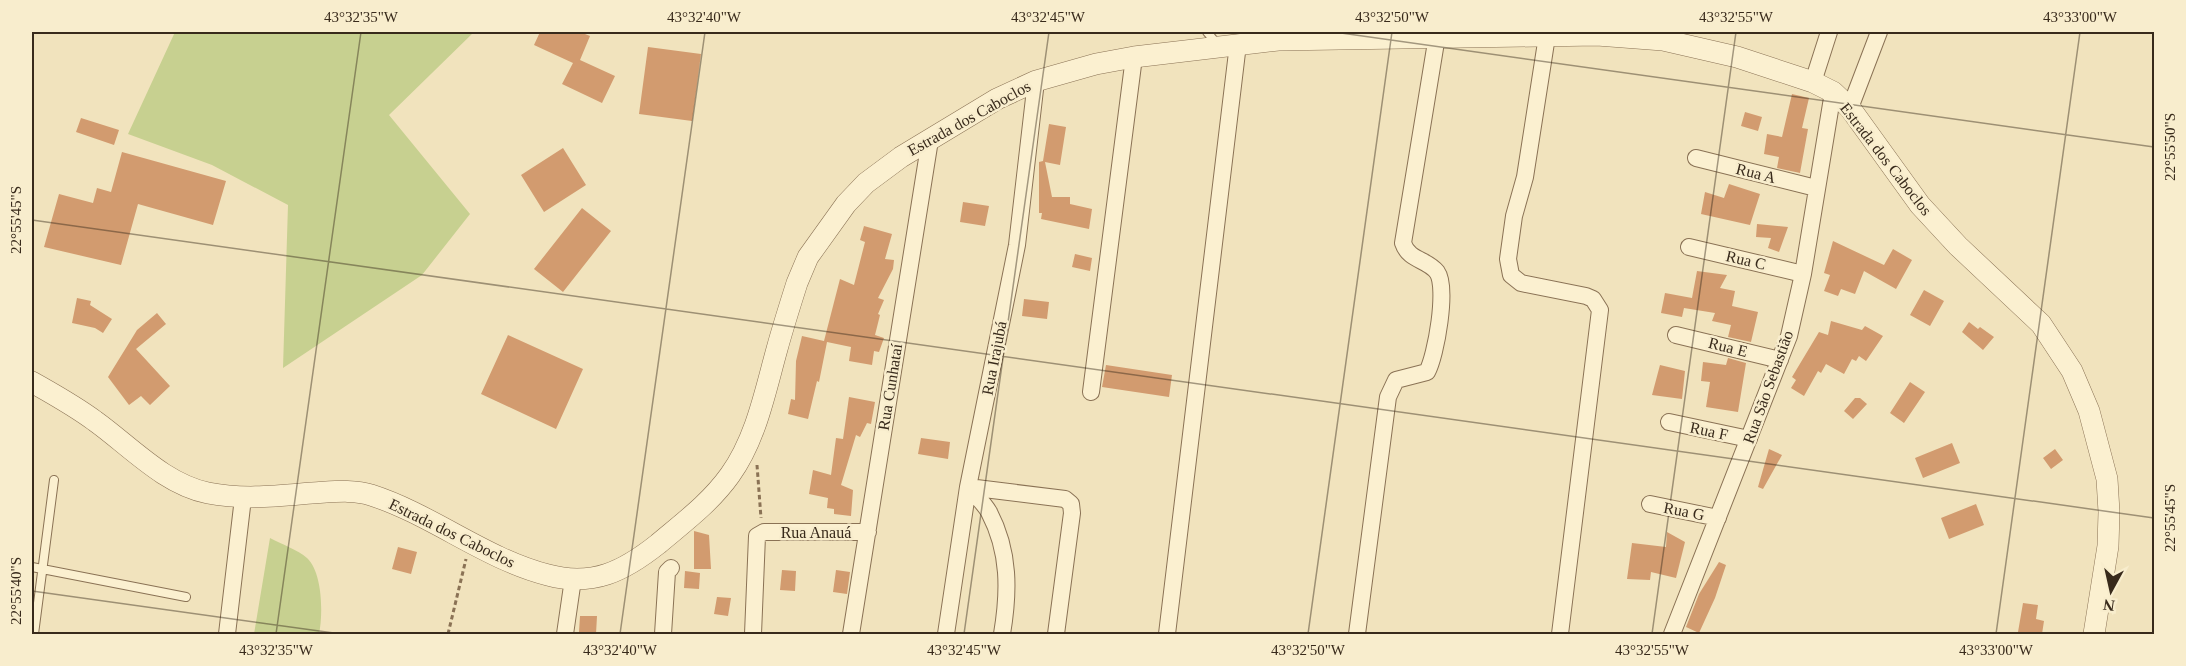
<svg xmlns="http://www.w3.org/2000/svg" width="2186" height="666" font-family="'Times New Roman',serif">
<rect width="100%" height="100%" fill="#f1e3bd"/>
<path fill="#c7d090" d="M175,32H474L389,115L470,214L422,275L283,368L288,205L212,165L128,134Z
M270,538C281,544 298,550 307,558C323,573 323,615 319,634H254Z"/>
<path fill="#d29b6f" d="M540,32H580L590,36L580,60L615,76L602,103L562,84L573,63L534,45Z
M648,47L701,54L692,121L639,114Z
M1792,94L1809,98L1802,128L1808,129L1800,173L1777,168L1779,157L1764,154L1767,134L1782,137Z
M1745,112L1762,117L1758,131L1741,126Z
M81,118L119,130L114,145L76,132Z
M1049,124L1066,127L1060,165L1045,162L1052,197H1070V204L1092,209L1089,229L1041,219L1042,213H1039V162L1043,161Z
M563,148L586,185L544,212L521,175Z
M122,152L226,181L213,225L138,204L121,265L44,247L59,194L93,203L97,188L111,192Z
M1729,184L1760,194L1750,225L1701,214L1705,192L1724,198Z
M963,202L989,206L985,226L960,222Z
M582,208L611,231L563,292L534,269Z
M1757,224L1788,227L1779,252L1768,248L1771,238L1756,237Z
M864,226L892,234L885,259L894,260L893,269L878,298L884,300L878,314L880,315L875,335L884,338L879,352L874,351L872,365L849,361L851,347L827,342L819,382L817,381L808,419L788,414L791,399L795,400L796,361L802,336L824,341L840,279L854,285L865,242L860,240Z
M1833,241L1884,265L1893,249L1912,260L1896,289L1864,271L1855,294L1841,289L1838,296L1824,291L1830,275L1824,273Z
M1075,254L1092,258L1090,271L1072,267Z
M1697,271L1727,275L1720,288L1735,291L1732,306L1758,312L1751,342L1728,337L1731,325L1712,321L1715,313L1684,308L1682,317L1661,313L1665,293L1692,298Z
M1924,290L1944,301L1930,326L1910,315Z
M77,298L91,301L90,305L112,319L103,333L95,328L72,323Z
M1024,299L1049,302L1047,319L1022,316Z
M157,313L166,324L136,349L170,386L150,405L141,396L129,405L108,377L137,330Z
M1831,321L1862,330L1865,326L1883,336L1866,361L1859,356L1856,361L1852,359L1844,374L1826,364L1821,373L1818,371L1804,396L1791,388L1796,380L1792,377L1819,332L1828,335Z
M1969,322L1978,329L1980,327L1994,337L1983,350L1962,332Z
M508,335L583,369L556,429L481,394Z
M1728,358L1746,363L1738,412L1706,407L1710,382L1701,381L1703,362L1726,365Z
M1106,365L1172,375L1169,397L1102,387Z
M1660,365L1685,371L1682,399L1652,395Z
M1910,382L1925,392L1904,423L1890,413Z
M849,397L875,402L871,424L867,423L860,437L856,435L841,485L853,490L851,516L834,514V509L827,508L828,498L809,494L813,470L831,475L836,438L843,439Z
M1855,398H1860L1867,404L1853,419L1844,411Z
M921,438L950,442L948,459L918,454Z
M1952,443L1960,463L1923,478L1915,458Z
M1769,449L1782,455L1763,489L1758,487Z
M2055,449L2063,460L2051,469L2043,458Z
M1976,504L1984,525L1949,539L1941,518Z
M694,531L709,535L711,569H694Z
M1667,532L1685,542L1676,578L1651,572L1650,580L1627,579L1632,543L1666,547Z
M398,547L417,552L411,574L392,569Z
M1719,562L1726,565L1715,598L1699,633L1686,627L1699,594Z
M782,570L796,571L795,591L780,590Z
M836,570L850,572L847,594L833,592Z
M685,571L700,573L699,589L684,588Z
M717,597L731,598L728,616L714,614Z
M2023,603L2038,605L2036,619L2044,621L2042,634H2026L2018,632Z
M580,616H597L596,634L579,632Z"/>
<g fill="none" stroke-linecap="round" stroke-linejoin="round">
<g stroke="#8a7255" stroke-width="10">
<path id="service" d="M1207,32L1218,45
M32,567L186,597
M34,634L54,480"/>
</g>
<g stroke="#8a7255" stroke-width="18">
<path id="minor" d="M1547,36L1525,177L1514,216L1508,259L1511,275L1521,283L1586,296L1593,299L1600,310L1560,634
M1813,82L1829,32
M1850,108L1879,32
M1696,158L1816,188
M1689,247L1803,274
M1676,335L1780,360
M1091,392L1134,57
M1669,422L1749,439
M968,487L1065,499L1071,504L1072,513L1056,634
M968,487C975,495 984,503 989,512C1010,552 1009,592 1002,634
M1650,504L1718,518
M227,634L243,498
M565,634L573,579
M663,634L667,572L671,568
M753,634L757,536L764,532H868
M851,634L930,140
M946,634L968,487L1017,245L1036,81
M1167,634L1238,44
M1357,634L1388,397L1396,380L1427,372C1436,356 1448,287 1437,272C1427,259 1409,261 1403,243L1437,36
M1672,634L1789,336L1803,274L1833,92"/>
</g>
<g stroke="#8a7255" stroke-width="22">
<path id="tertiary" d="M32,382C53,394 75,406 95,421C130,446 164,484 208,493C243,500 277,496 312,493C332,492 353,489 371,495C433,515 485,559 548,575C593,587 624,571 658,544C684,522 710,503 730,475C756,439 765,392 777,349C783,327 790,305 797,283L808,257L846,204L866,183L901,157L997,99L1036,81L1096,64L1134,57L1278,40L1597,35L1663,40L1737,57L1813,82L1833,92L1850,108L1920,205L1958,246L2041,324L2072,371L2089,411L2107,479L2109,512L2108,546L2094,634"/>
</g>
<path stroke="#8a7255" stroke-width="3" stroke-dasharray="4.5 3" stroke-linecap="butt" d="M757,465L761,518
M448,634L466,559"/>
<use href="#service" stroke="#fbf0d0" stroke-width="8"/>
<use href="#minor" stroke="#fbf0d0" stroke-width="16"/>
<use href="#tertiary" stroke="#fbf0d0" stroke-width="21"/>
</g>
<path fill="none" stroke="#382a1b" stroke-width="1.5" stroke-opacity="0.45" d="M1334,32L2154,147M32,220L2154,518M32,591L341,634M276,634L361,32M620,634L705,32M964,634L1049,32M1308,634L1392,32M1652,634L1736,32M1996,634L2080,32"/>
<g text-anchor="middle" dominant-baseline="central" stroke-width="5" stroke-linejoin="round" paint-order="stroke">
<g font-size="16" fill="#382a1b" stroke="#f8edcd">
<text transform="translate(969 118) rotate(-29)">Estrada dos Caboclos</text>
<text transform="translate(1886 159) rotate(52)">Estrada dos Caboclos</text>
<text transform="translate(1756 173) rotate(14)">Rua A</text>
<text transform="translate(1746 260) rotate(13)">Rua C</text>
<text transform="translate(1728 347) rotate(14)">Rua E</text>
<text transform="translate(994 358) rotate(-79)">Rua Irajubá</text>
<text transform="translate(890 387) rotate(-81)">Rua Cunhataí</text>
<text transform="translate(1768 387) rotate(-70)">Rua São Sebastião</text>
<text transform="translate(1709 431) rotate(12)">Rua F</text>
<text transform="translate(1684 511) rotate(11)">Rua G</text>
<text x="816" y="532">Rua Anauá</text>
<text transform="translate(452 533) rotate(26)">Estrada dos Caboclos</text>
</g>
</g>
<rect width="2186" height="666" fill="none" stroke="#f8edcd" stroke-width="66"/>
<g transform="translate(2111 591) rotate(188)" stroke="#f8edcd" stroke-width="4.5" paint-order="stroke">
<path d="M0-4.5L10 22L0 15L-10 22Z" fill="#382a1b"/>
<text y="-9" font-size="16" font-weight="bold" text-anchor="middle" fill="#382a1b">N</text>
</g>
<rect x="33" y="33" width="2120" height="600" fill="none" stroke="#382a1b" stroke-width="2"/>
<g font-size="15" text-anchor="middle" fill="#382a1b">
<text x="361" y="22">43°32'35"W</text>
<text x="704" y="22">43°32'40"W</text>
<text x="1048" y="22">43°32'45"W</text>
<text x="1392" y="22">43°32'50"W</text>
<text x="1736" y="22">43°32'55"W</text>
<text x="2080" y="22">43°33'00"W</text>
<text transform="translate(2170 147) rotate(-90)" y="5">22°55'50"S</text>
<text transform="translate(16 220) rotate(-90)" y="5">22°55'45"S</text>
<text transform="translate(2170 518) rotate(-90)" y="5">22°55'45"S</text>
<text transform="translate(16 591) rotate(-90)" y="5">22°55'40"S</text>
<text x="276" y="655">43°32'35"W</text>
<text x="620" y="655">43°32'40"W</text>
<text x="964" y="655">43°32'45"W</text>
<text x="1308" y="655">43°32'50"W</text>
<text x="1652" y="655">43°32'55"W</text>
<text x="1996" y="655">43°33'00"W</text>
</g>
</svg>
